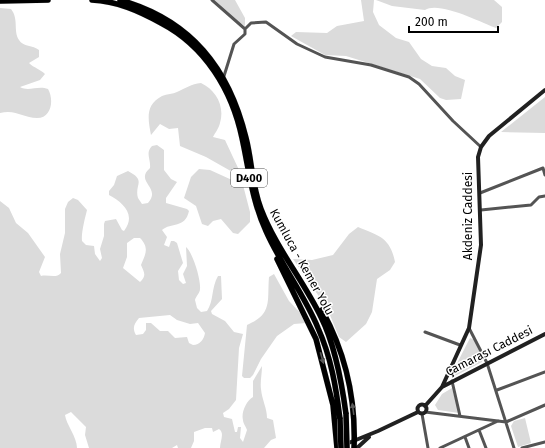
<svg xmlns="http://www.w3.org/2000/svg" width="545" height="448" font-family="'Fira Sans',sans-serif">
<rect width="100%" height="100%" fill="#fff"/>
<path fill="#dbdbdb" fill-rule="evenodd" d="M213,0H235L245,18V26L230,16Z
M361,0H374L373,12L379,25L396,38L409,42L421,59L432,66L446,68L455,76L465,80L461,99L446,100L440,98L420,79L346,56L325,55L291,36L296,32L327,33L337,26L364,21Z
M376,0H494L502,7V22L496,28C480,22 439,1 425,10L392,6Z
M0,8L11,9C19,19 13,31 19,40C23,47 33,45 39,50V57L29,63C34,68 40,69 45,74L40,80L20,87C29,92 38,85 48,89C54,99 52,118 37,118C23,118 16,109 0,113Z
M201,83C216,90 225,106 220,123C219,128 215,133 213,137L225,140L239,170L236,174L206,157L180,146L178,128L169,129L160,124L151,135C148,119 145,105 162,96C167,94 173,94 177,92C186,88 191,84 201,83Z
M545,97V133L501,132Z
M157,145L164,150V170L171,179L177,182L166,198V203L187,209L189,211C185,229 171,222 162,230L167,237L164,245L169,247L171,241H174L177,243L183,263L178,271L179,280L183,284L186,283L183,274L187,266L186,247C193,253 201,280 200,289C200,293 196,296 195,300L197,308L201,312L207,311C214,301 211,288 218,276H221L222,299L211,311L212,314L225,321L234,332L243,334L239,348L236,400L229,409L223,413L224,417L232,419L235,432H237L238,427H241L240,438L243,442L247,430C246,427 243,423 243,420C241,413 246,401 253,397V381L262,366C262,374 260,382 261,389C262,400 267,408 267,418L273,420L276,438L271,440L264,448H220C220,441 225,433 219,429L213,432L212,428H205L194,432V441L191,448H178L177,445L172,448H89L85,435L86,427L71,412L65,415C66,424 77,437 77,448H0V201L9,208L16,223L28,233L45,257L39,272L41,276C48,274 56,279 61,273L60,254L65,233V209L68,202L73,198L78,200L87,210C85,218 81,233 82,241L86,245L94,246L95,254L100,261L102,258L100,249L104,236V224L105,221L116,219L122,230L124,231C137,214 122,202 109,195V191L114,185L117,176L128,171C147,181 134,184 138,198L142,204L148,203C162,187 134,182 150,168C151,159 145,153 152,146ZM134,238H140C150,248 145,255 141,265C144,272 147,276 140,282L123,268L127,257V243ZM170,315L177,320L190,324L198,323L205,333C204,339 200,345 193,345L189,343L187,337L175,338L168,331H160L151,323H146V330L143,334L136,335C132,328 134,324 139,318Z
M199,169L210,170L243,185L250,212V222L238,234L233,233L221,219L213,221L208,226L202,224L196,206L184,198L191,177Z
M358,227C379,236 390,237 395,262L390,270L377,279L372,312L366,324L346,342L339,337L327,308L293,259L312,260L333,255L349,234Z
M274,274L289,301L305,318L306,323L294,324L277,336L261,359L253,375L250,378H244L242,376L247,325C273,314 267,301 269,277Z
M470,338L475,340L483,357L482,362L453,377L451,375Z
M452,388L459,413L438,410L435,405L442,394Z
M525,418L531,443L518,447L511,426L514,421Z"/>
<g fill="none" stroke-linecap="round" stroke-linejoin="round">
<g stroke="#dbdbdb" stroke-width="6">
<path id="highway" d="M92,0C117,1 139,11 161,23C205,46 232,90 242,138C249,170 252,201 266,231C281,265 304,294 318,328C331,357 336,387 340,419
M120,0C191,20 229,68 246,138C252,161 252,186 261,209C276,248 303,280 321,317C335,345 342,384 346,414
M0,1L48,0
M277,259L316,339L333,405L337,448
M322,310C345,352 356,400 354,448"/>
</g>
<path stroke="#545454" stroke-width="3" d="M212,0L245,29L251,23L266,22L297,44L325,57L371,65L409,77L419,84L453,121L481,147
M224,76L234,44L245,34V29
M480,193L543,168L545,175
M481,210L531,205L539,197L545,196
M469,328L487,363L514,448
M425,332L460,345
M452,381L460,416
M497,390L545,372
M425,412L506,422L545,405
M422,414L428,448
M479,430L486,448
M465,437L469,448
M440,448L498,421
M522,448L545,442"/>
<path stroke="#212121" stroke-width="4" d="M442,387L545,334
M417.5 409a4.5 4.5 0 1 1 9 0a4.5 4.5 0 1 1-9 0Z
M425,406L442,387L469,328L481,245L478,157L481,147L489,136L545,90
M346,444L378,431L418,412
M357,448L369,437"/>
<use href="#highway" stroke="#000" stroke-width="5.5"/>
<g stroke="#dbdbdb" stroke-width="6" stroke-linecap="butt">
<path id="highway-bridge" d="M346,414L347,448
M340,419L341,448"/>
</g>
<use href="#highway-bridge" stroke="#000" stroke-width="5.5"/>
</g>
<defs><path id="oneway-solid" d="M-6-.8H1V-3.2L6.5 0L1 3.2V.8H-6Z"/></defs>
<g fill="#595959">
<use href="#oneway-solid" transform="translate(322 358) rotate(74)"/>
<use href="#oneway-solid" transform="translate(353 409) rotate(-98)"/>
</g>
<g text-anchor="middle" dominant-baseline="central" stroke-width="3" stroke-linejoin="round" paint-order="stroke">
<rect fill="#fff" stroke="#4c4c4c" stroke-width="1" x="231" y="169" width="36" height="18" rx="3"/>
<g font-size="11" font-weight="bold" fill="#000">
<text x="249" y="178">D400</text>
</g>
<g font-size="12" fill="#000" stroke="#fff">
<text transform="translate(468 216) rotate(-90)">Akdeniz Caddesi</text>
<text transform="translate(302 262) rotate(61)">Kumluca - Kemer Yolu</text>
<text transform="translate(489 351) rotate(-27)">Çamarası Caddesi</text>
</g>
</g>
<path d="M409 26v6h89v-6" fill="none" stroke="#000000" stroke-width="2"/>
<text x="415" y="26" font-size="12" fill="#000000" stroke="#ffffff" stroke-width="3" paint-order="stroke">200 m</text>
</svg>
